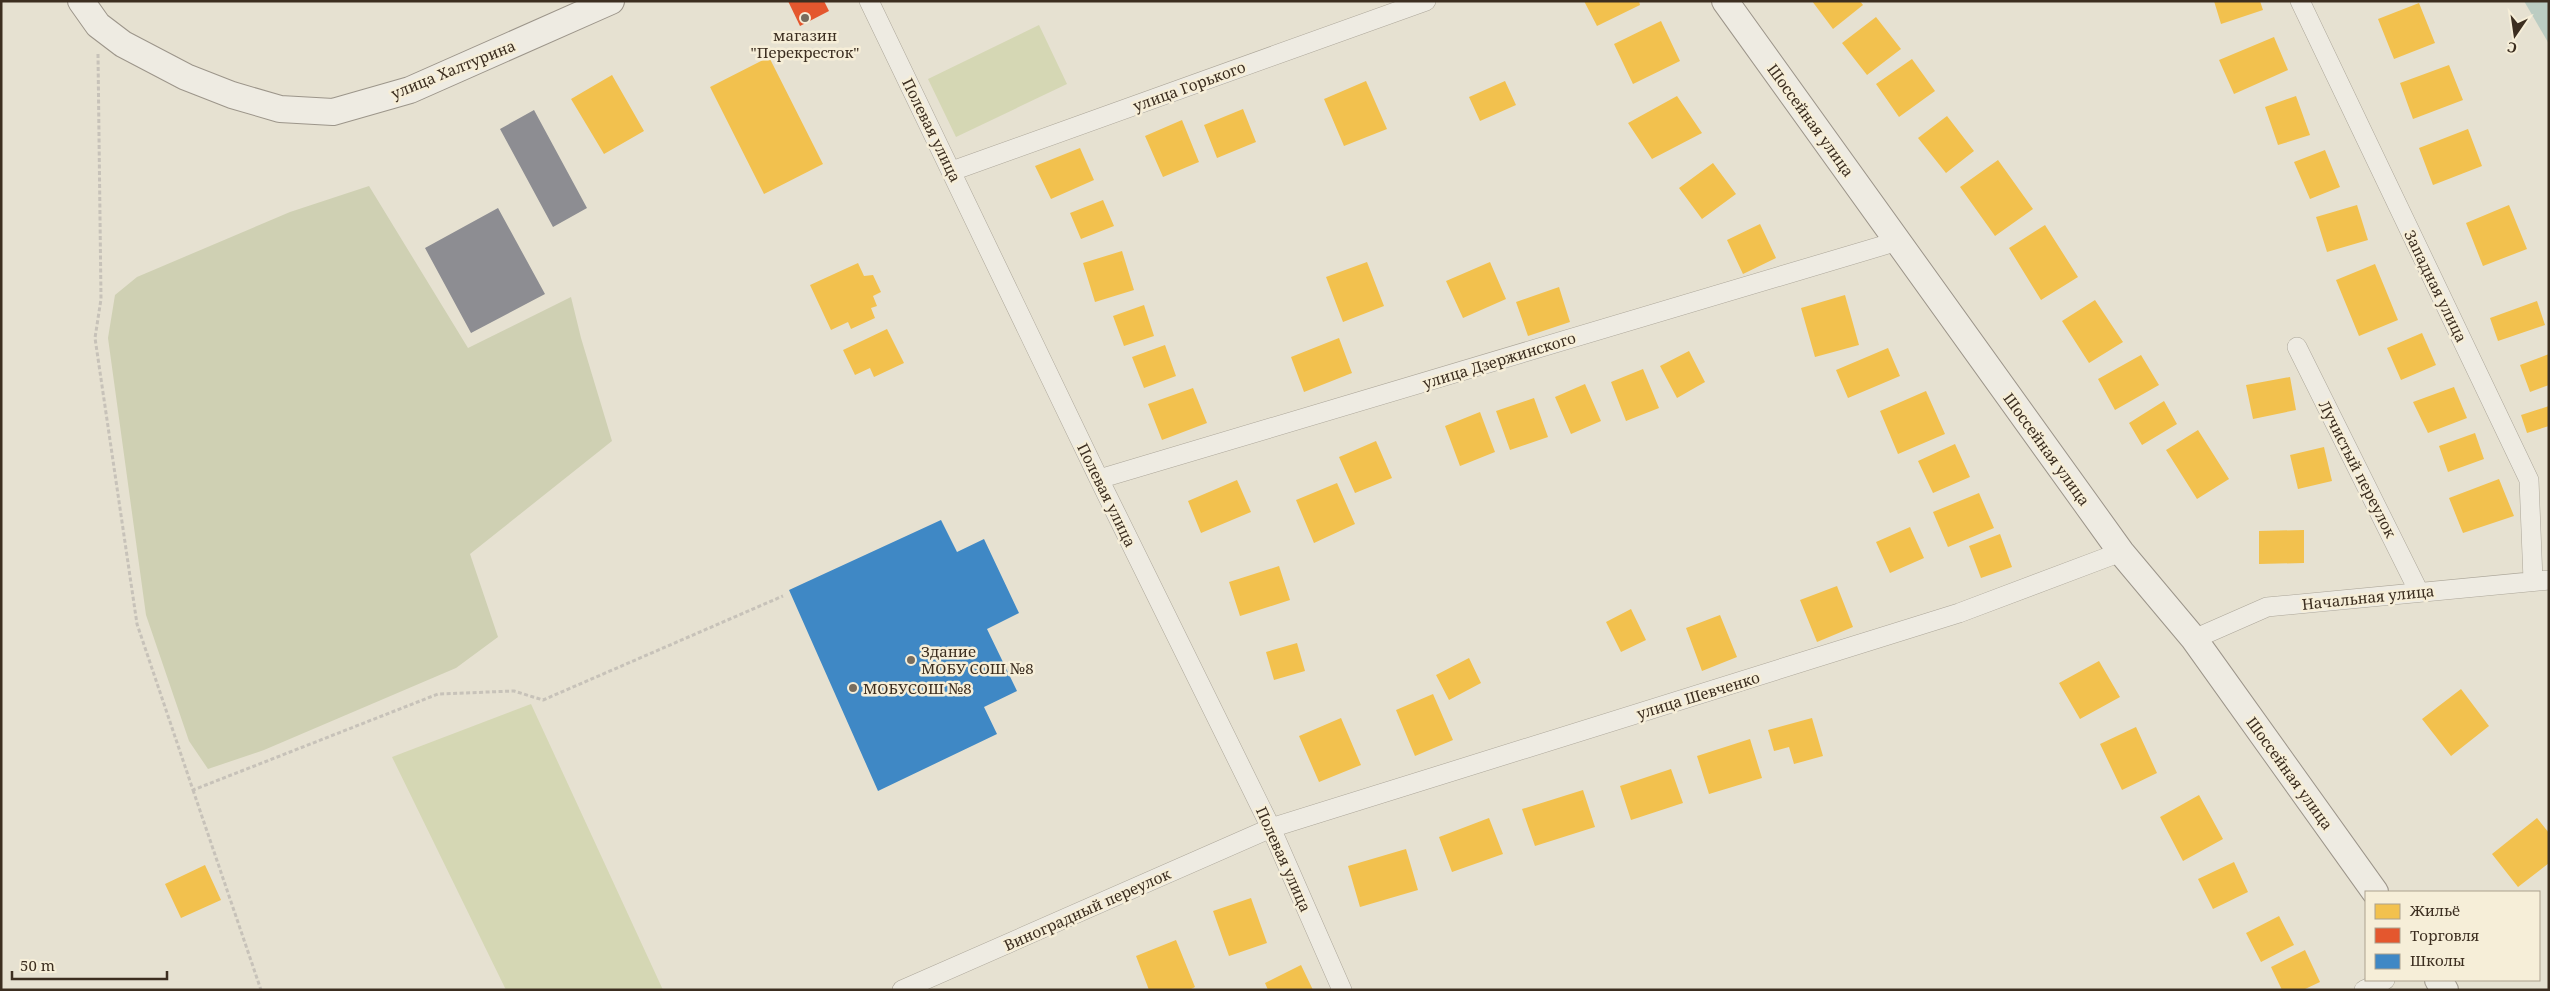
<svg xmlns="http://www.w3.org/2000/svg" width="2550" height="991" font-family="'Noto Serif',serif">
<rect width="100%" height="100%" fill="#e6e1d1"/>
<path fill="#d5d7b4" d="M1039,25L1067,84L956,137L928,79Z
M531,704L663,990H506L392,757Z"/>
<path fill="#cfd0b3" d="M369,186L468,348L571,297L581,338L612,441L470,554L498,637L456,668L264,750L208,769L189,741L146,615L108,338L115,295L137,277L290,212Z"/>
<path fill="#bbccc2" d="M2524,1H2549V44Z"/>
<path fill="#f2c14e" d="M1584,1H1639L1640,5L1597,26Z
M1812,1H1860L1863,5L1833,29Z
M2214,1H2260L2263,10L2221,24Z
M2419,3L2435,43L2394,59L2378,19Z
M1876,17L1901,49L1867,75L1842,43Z
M1661,21L1680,61L1633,84L1614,44Z
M2274,37L2288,70L2234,94L2219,60Z
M769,57L823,164L764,194L710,87Z
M1912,59L1935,91L1899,117L1876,84Z
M2449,65L2463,100L2413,119L2400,83Z
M612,75L644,131L604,154L571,99Z
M1366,81L1387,129L1344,146L1324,99Z
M1505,81L1516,105L1480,121L1469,97Z
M1677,96L1702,133L1652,159L1628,123Z
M2296,96L2310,135L2278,145L2265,107Z
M1243,109L1256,142L1217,158L1204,125Z
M1947,116L1974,151L1946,173L1918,138Z
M1182,120L1199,162L1163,177L1145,136Z
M2468,129L2482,166L2433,185L2419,148Z
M1080,148L1094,180L1051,199L1035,166Z
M2325,150L2340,187L2310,199L2294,162Z
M1998,160L2033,209L1995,236L1960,187Z
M1713,163L1736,194L1702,219L1679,188Z
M1103,200L1114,226L1081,239L1070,213Z
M2357,205L2368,240L2327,252L2316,217Z
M2509,205L2527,249L2483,266L2466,223Z
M1760,224L1776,258L1743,274L1727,240Z
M2045,225L2078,277L2041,300L2009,248Z
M1122,251L1134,290L1095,302L1083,263Z
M1367,262L1384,306L1343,322L1326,277Z
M1490,262L1506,299L1463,318L1446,281Z
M858,263L864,276L873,275L881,292L873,296L877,306L871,308L875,318L851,329L848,322L831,330L810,285Z
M2375,264L2398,320L2359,336L2336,280Z
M1559,287L1570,322L1528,336L1516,302Z
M1845,295L1859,345L1815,357L1801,308Z
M2095,300L2123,342L2089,363L2062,321Z
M2537,301L2545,325L2498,341L2490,318Z
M1144,305L1154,336L1124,346L1113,316Z
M887,329L904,363L874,377L870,368L855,375L843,350Z
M2422,333L2436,365L2401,380L2387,348Z
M1339,338L1352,373L1304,392L1291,357Z
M1165,345L1176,376L1144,388L1132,357Z
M1888,348L1900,376L1848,398L1836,370Z
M1689,351L1705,382L1677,398L1660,366Z
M2549,354V385L2530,392L2520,365Z
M2141,355L2159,385L2115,410L2098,379Z
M1643,369L1659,408L1626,421L1611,382Z
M2290,377L2296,410L2253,419L2246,385Z
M1585,384L1601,421L1571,434L1555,397Z
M2454,387L2467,418L2428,433L2413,402Z
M1193,388L1207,423L1162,440L1148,404Z
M1926,391L1945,434L1898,454L1880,411Z
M1534,398L1548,437L1510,450L1496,411Z
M2164,401L2177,424L2142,445L2129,423Z
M2549,406V426L2527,433L2521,415Z
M1480,412L1495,452L1460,466L1445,426Z
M2198,430L2229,479L2197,499L2166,450Z
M2475,433L2484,459L2448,472L2439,446Z
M1376,441L1392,478L1355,493L1339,457Z
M1955,444L1970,477L1933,493L1918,461Z
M2324,447L2332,481L2298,489L2290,455Z
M2499,479L2514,516L2463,533L2449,498Z
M1237,480L1251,512L1201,533L1188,501Z
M1337,483L1355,524L1314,543L1296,500Z
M1979,493L1994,528L1948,547L1933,512Z
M1910,527L1924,558L1890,573L1876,542Z
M2304,530V563L2259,564V531Z
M2000,534L2012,567L1981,578L1969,546Z
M1279,566L1290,600L1240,616L1229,582Z
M1837,586L1853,627L1817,642L1800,600Z
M1631,609L1646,640L1621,652L1606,622Z
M1720,615L1737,657L1702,671L1686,628Z
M1297,643L1305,671L1274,680L1266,652Z
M1469,658L1481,683L1449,700L1436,675Z
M2099,661L2120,697L2080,719L2059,683Z
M2461,689L2489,726L2451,756L2422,719Z
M1433,694L1453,740L1415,756L1396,710Z
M1341,718L1361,765L1319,782L1299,736Z
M1812,718L1823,756L1794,764L1789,747L1774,751L1768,730Z
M2136,727L2157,773L2122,790L2100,744Z
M1750,739L1762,778L1709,794L1697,756Z
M1671,769L1683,803L1631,820L1620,786Z
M1583,790L1595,827L1535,846L1522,809Z
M2199,795L2223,839L2183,861L2160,817Z
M1489,818L1503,854L1452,872L1439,837Z
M2537,818L2549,833V863L2518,887L2492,854Z
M1406,849L1418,890L1360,907L1348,866Z
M2234,862L2248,892L2213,909L2198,879Z
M205,865L221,900L181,918L165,884Z
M1251,898L1267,943L1229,956L1213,911Z
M2279,916L2294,945L2261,962L2246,933Z
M1176,940L1195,987L1189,990H1149L1136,956Z
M2305,950L2320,982L2303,990H2282L2271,967Z
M1301,965L1313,990H1268L1265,983Z"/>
<path fill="#e4572e" d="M788,1H824L829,11L800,26Z"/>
<path fill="#3f88c5" d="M941,520L957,552L984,539L1019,613L987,629L1017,691L984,707L997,734L878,791L789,590Z"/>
<path fill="#8d8d92" d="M534,110L587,208L553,227L500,129Z
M498,208L545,294L471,333L425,248Z"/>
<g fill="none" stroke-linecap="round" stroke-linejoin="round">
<g stroke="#aca699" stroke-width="20">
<path id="minor" d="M869,1L1099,479L1271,828L1342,990
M2300,1L2529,480L2533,580
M952,171L1426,1
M2297,347L2419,592
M1099,479L1898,241
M2194,639L2267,607L2549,580
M902,990L1271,828L1959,613L2121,552
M2364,990L2385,980"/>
</g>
<g stroke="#9c958a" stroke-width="28">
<path id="secondary" d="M81,1L98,25L123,44L186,77L232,95L280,109L333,112L410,90L611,1
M1725,1L2121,552L2194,639L2375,892
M2438,980L2445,990"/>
</g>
<path stroke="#c7c2b9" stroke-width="3" stroke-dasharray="4 2.5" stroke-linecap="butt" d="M98,54L101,299L95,338L137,624L193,790L438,694L514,691L543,700L783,596
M193,790L261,990"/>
<use href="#minor" stroke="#eeebe2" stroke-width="19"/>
<use href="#secondary" stroke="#eeebe2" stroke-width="26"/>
</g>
<g fill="#786d5e" stroke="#f6eed8" stroke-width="2">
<circle cx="805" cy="18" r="5"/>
<circle cx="911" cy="660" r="5"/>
<circle cx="853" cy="688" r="5"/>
</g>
<g text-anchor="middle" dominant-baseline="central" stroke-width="5" stroke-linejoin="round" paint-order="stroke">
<g font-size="15" fill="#3c2e20" stroke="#f6eed8" text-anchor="start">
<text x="805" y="35" text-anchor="middle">магазин<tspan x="805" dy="17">"Перекресток"</tspan></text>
<text x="921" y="651">Здание<tspan x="921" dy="17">МОБУ СОШ №8</tspan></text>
<text x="863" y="688">МОБУСОШ №8</text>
</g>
<g font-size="15" fill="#3c2e20" stroke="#f6eed8">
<text transform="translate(453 69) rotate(-22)">улица Халтурина</text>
<text transform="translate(1189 86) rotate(-20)">улица Горького</text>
<text transform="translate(1811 120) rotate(54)">Шоссейная улица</text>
<text transform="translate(932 130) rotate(64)">Полевая улица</text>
<text transform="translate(2436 286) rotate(64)">Западная улица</text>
<text transform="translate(1499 360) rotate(-17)">улица Дзержинского</text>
<text transform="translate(2047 449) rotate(54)">Шоссейная улица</text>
<text transform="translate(2358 469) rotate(63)">Лучистый переулок</text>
<text transform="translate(1107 495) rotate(64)">Полевая улица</text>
<text transform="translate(2368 597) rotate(-6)">Начальная улица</text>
<text transform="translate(1698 695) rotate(-17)">улица Шевченко</text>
<text transform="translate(2290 773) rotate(54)">Шоссейная улица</text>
<text transform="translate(1284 859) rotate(66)">Полевая улица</text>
<text transform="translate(1087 909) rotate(-24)">Виноградный переулок</text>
</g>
</g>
<rect width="2550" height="991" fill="none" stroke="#3c2e20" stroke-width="5"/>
<rect x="2365" y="891" width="175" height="90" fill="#f6eed8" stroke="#aca18e"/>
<rect x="2375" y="904" width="25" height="15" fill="#f2c14e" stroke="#aca18e"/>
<text x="2410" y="916" font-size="15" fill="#3c2e20">Жильё</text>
<rect x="2375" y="928" width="25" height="15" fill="#e4572e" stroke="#aca18e"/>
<text x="2410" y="941" font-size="15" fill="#3c2e20">Торговля</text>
<rect x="2375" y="954" width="25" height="15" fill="#3f88c5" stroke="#aca18e"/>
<text x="2410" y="966" font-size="15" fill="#3c2e20">Школы</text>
<g transform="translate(2515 35) rotate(193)" stroke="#f6eed8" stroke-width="4" paint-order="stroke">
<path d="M0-4L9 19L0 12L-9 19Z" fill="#3c2e20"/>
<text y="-8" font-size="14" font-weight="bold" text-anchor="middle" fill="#3c2e20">С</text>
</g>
<path d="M12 971v8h155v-8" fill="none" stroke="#3c2e20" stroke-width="2.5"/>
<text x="20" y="971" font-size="15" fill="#3c2e20" stroke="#f6eed8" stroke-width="4" paint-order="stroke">50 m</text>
</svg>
